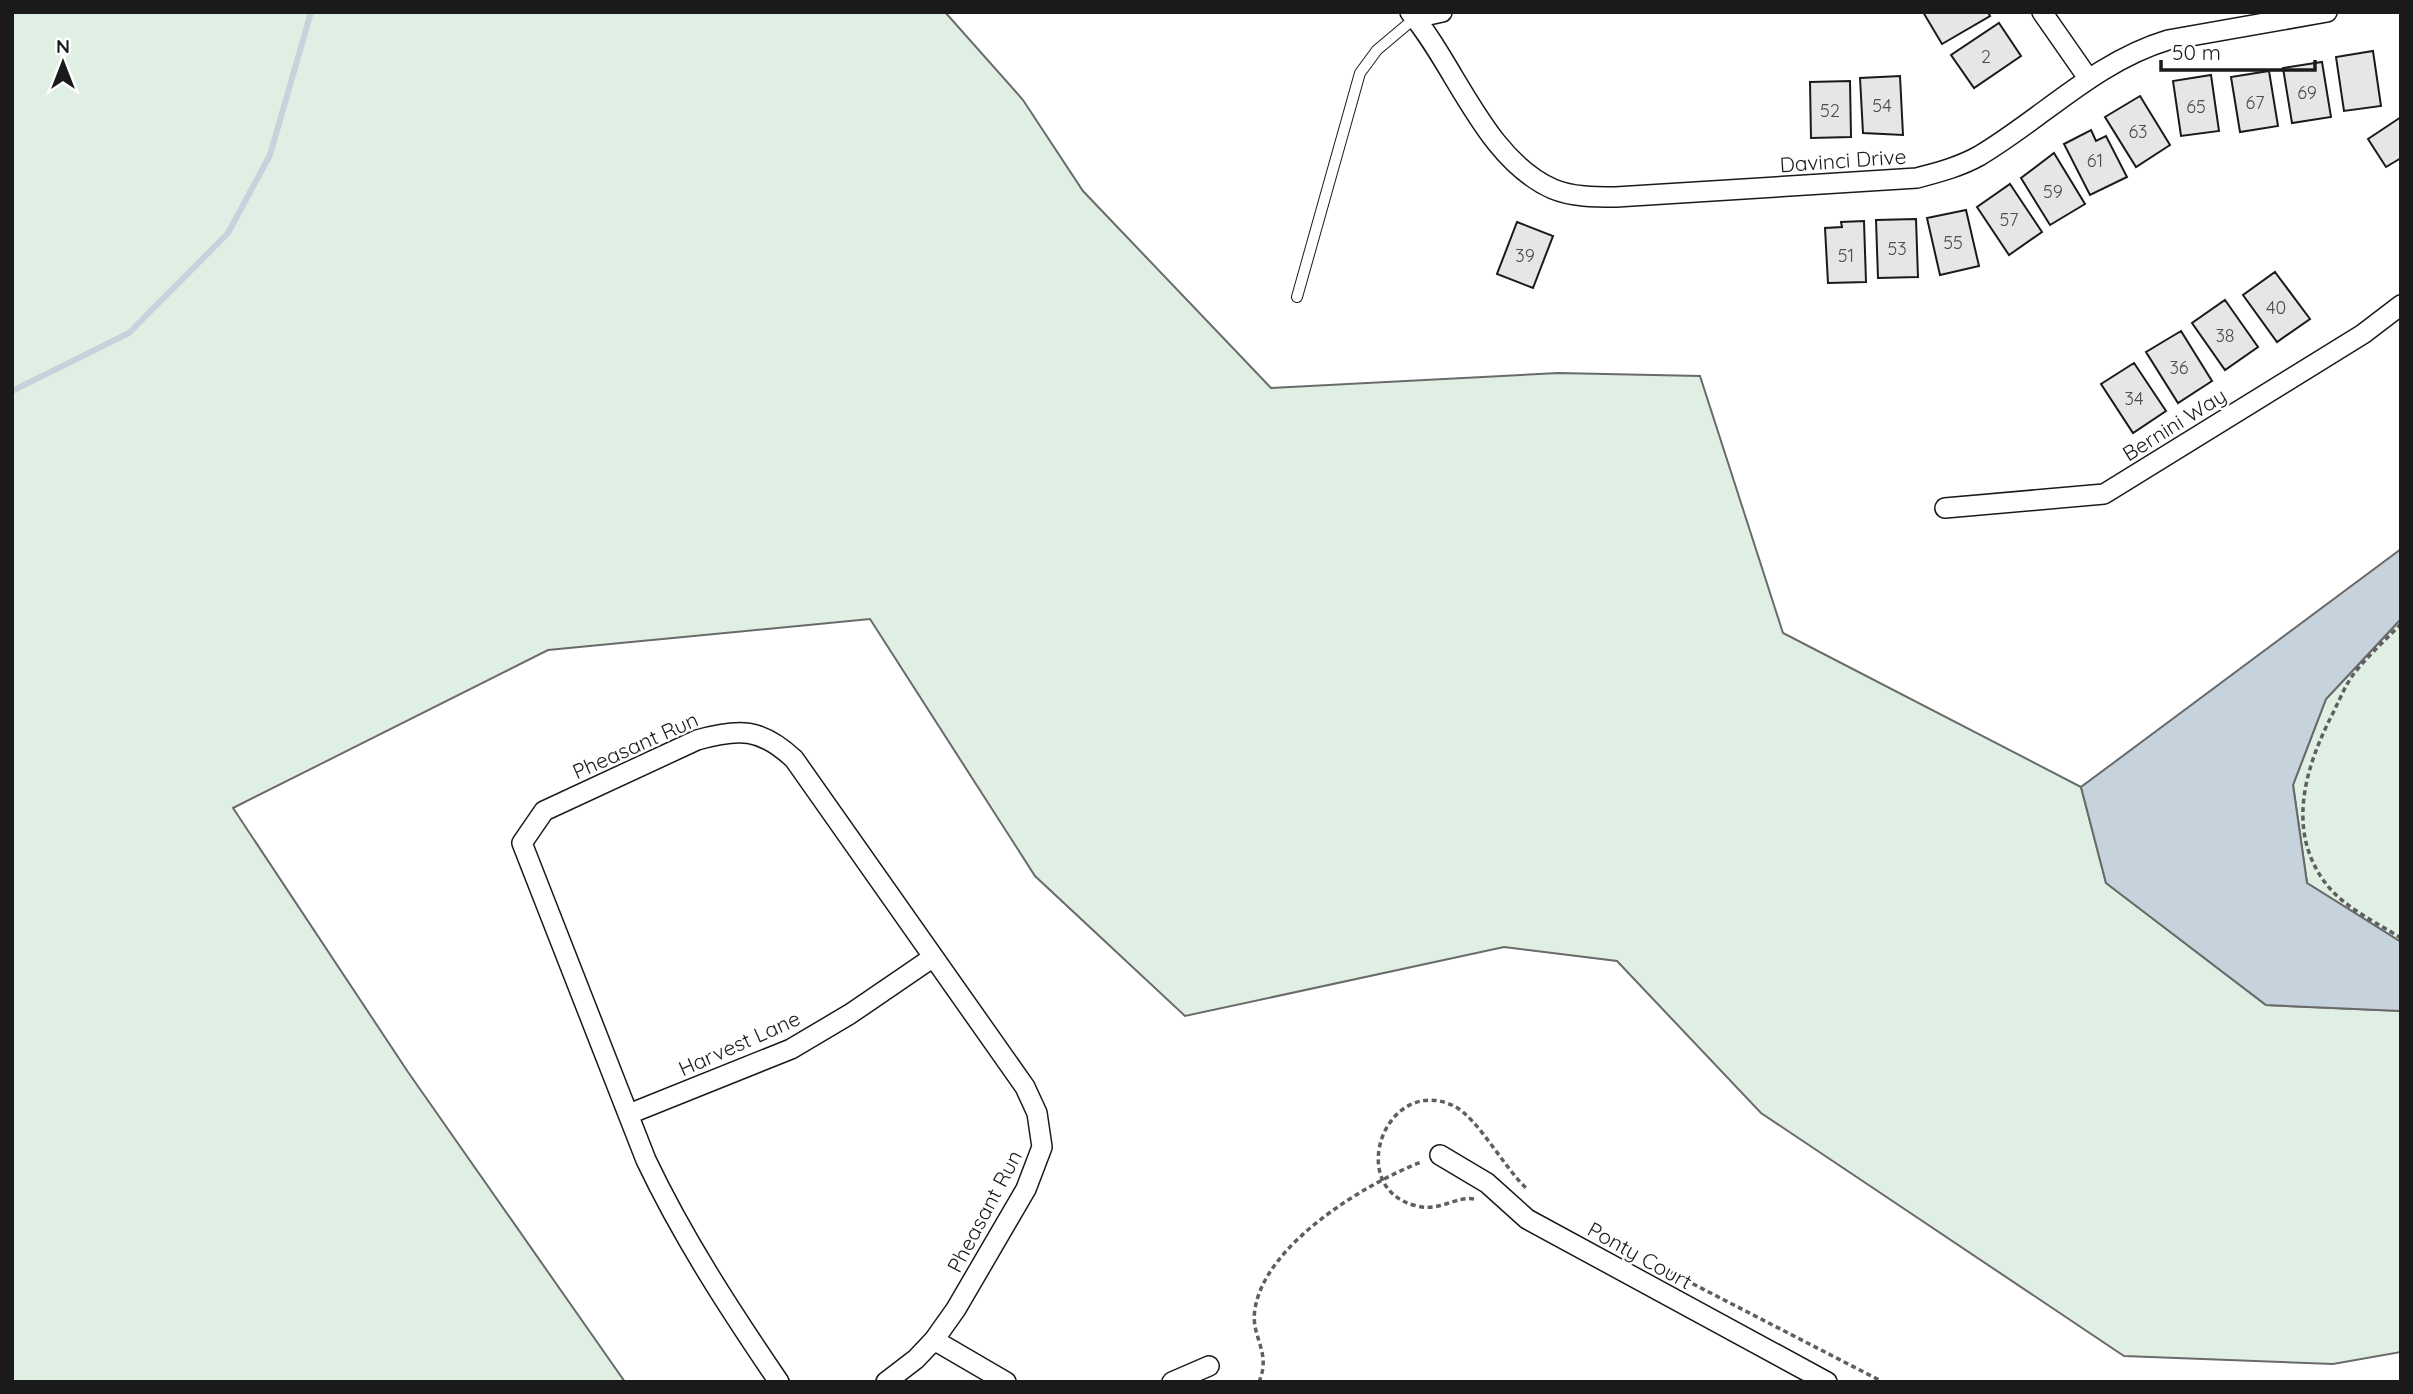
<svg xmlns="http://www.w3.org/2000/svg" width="2413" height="1394" font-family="Quicksand,sans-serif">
<rect width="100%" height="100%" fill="#fff"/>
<path fill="#e0efe3" stroke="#6a6a6a" stroke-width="2" d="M12,12H945L1023,100L1083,191L1271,388L1558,373L1700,376L1783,633L2081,787L2106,883L2266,1005L2401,1011V1352L2333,1364L2124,1356L1761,1113L1617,961L1504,947L1185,1016L1035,876L870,619L548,650L233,808L408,1072L625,1382H12Z
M2401,619V942L2307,883L2293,785L2326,699Z"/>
<path fill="#c6d2dc" stroke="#6a6a6a" stroke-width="2" d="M2401,549V619L2326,699L2293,785L2307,883L2401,942V1011L2266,1005L2106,883L2081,787Z"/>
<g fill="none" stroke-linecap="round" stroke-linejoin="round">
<path stroke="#c6d2dc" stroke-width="6" d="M12,391L129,333L228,233L270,155L311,12"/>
</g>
<path fill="#e6e6e6" stroke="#1a1a1a" stroke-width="2" d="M1923,12H1988L1990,16L1942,44Z
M1999,23L2021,56L1974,88L1951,55Z
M2373,51L2381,106L2344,111L2336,57Z
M2322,62L2331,117L2292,123L2283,68Z
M2269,71L2278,126L2240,132L2231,77Z
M2211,75L2219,131L2181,136L2173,81Z
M1900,76L1903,135L1863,133L1860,78Z
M1850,81L1851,137L1811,138L1810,82Z
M2140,96L2170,145L2136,167L2105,117Z
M2401,117V158L2386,167L2368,139Z
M2091,130L2096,141L2106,136L2127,177L2090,195L2064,144Z
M2054,153L2085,204L2050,225L2021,178Z
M2010,184L2042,232L2009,255L1977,207Z
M1966,210L1979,266L1940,275L1927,218Z
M1916,219L1918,277L1878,278L1876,220Z
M1864,221L1866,282L1828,283L1825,228L1842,227L1841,222Z
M1517,222L1553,236L1533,288L1497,274Z
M2275,272L2310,319L2277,342L2243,295Z
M2225,300L2258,347L2225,370L2192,323Z
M2181,331L2212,381L2178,403L2146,352Z
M2134,363L2166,411L2133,433L2101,384Z"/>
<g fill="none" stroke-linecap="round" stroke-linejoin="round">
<g stroke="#1a1a1a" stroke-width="12">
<path id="lane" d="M1297,297L1360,73L1377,50L1415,18"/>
</g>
<g stroke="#1a1a1a" stroke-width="22">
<path id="street" d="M1410,12C1456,66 1485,159 1553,189C1572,197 1595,197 1616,197L1917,178C1939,172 1959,167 1979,156C2043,118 2095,62 2168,40L2327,12
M2042,12L2088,78
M1415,18L1442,12
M1945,508L2104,494L2363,334L2401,305
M629,1114L791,1049L850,1014L932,958
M1440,1155L1487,1183L1527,1219L1827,1382
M934,1340L1006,1382
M779,1382C730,1310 683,1238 646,1160L522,843L544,811L697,740C739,728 761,728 794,759L1025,1087L1037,1113L1042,1147L1026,1189L956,1309L934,1340L916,1359L886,1382
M1172,1382L1209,1366"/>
</g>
<path stroke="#5f5f5f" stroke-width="3.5" stroke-dasharray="5 3.5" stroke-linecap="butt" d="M2401,624C2386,639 2370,654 2356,671C2346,683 2340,699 2333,713C2305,767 2285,832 2327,885C2345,908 2376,922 2401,938
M1474,1199C1455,1196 1440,1212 1417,1206C1343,1189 1386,1073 1454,1106C1478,1118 1504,1168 1528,1190
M1670,1272L1883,1382
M1259,1382C1272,1351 1250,1337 1255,1309C1265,1244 1365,1184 1421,1162"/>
<use href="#lane" stroke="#fff" stroke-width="10"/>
<use href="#street" stroke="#fff" stroke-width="19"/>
</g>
<g text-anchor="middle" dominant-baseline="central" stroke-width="5" stroke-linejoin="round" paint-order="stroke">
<g font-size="18" fill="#4d4d4d">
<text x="1986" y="56">2</text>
<text x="2307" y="92">69</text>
<text x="2255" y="102">67</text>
<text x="1882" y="105">54</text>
<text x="2196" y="106">65</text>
<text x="1830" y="110">52</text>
<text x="2138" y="131">63</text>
<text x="2095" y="160">61</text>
<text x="2053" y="191">59</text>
<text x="2009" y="219">57</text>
<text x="1953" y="242">55</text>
<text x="1897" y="248">53</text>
<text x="1525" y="255">39</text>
<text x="1846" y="255">51</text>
<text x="2276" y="307">40</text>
<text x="2225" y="335">38</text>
<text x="2179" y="367">36</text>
<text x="2134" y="398">34</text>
</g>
<g font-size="21" fill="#1a1a1a" stroke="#fff">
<text transform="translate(1843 160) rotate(-4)">Davinci Drive</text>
<text transform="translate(2174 424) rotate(-32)">Bernini Way</text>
<text transform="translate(635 745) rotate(-24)">Pheasant Run</text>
<text transform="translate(739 1043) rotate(-24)">Harvest Lane</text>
<text transform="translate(984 1211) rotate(-62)">Pheasant Run</text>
<text transform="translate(1640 1255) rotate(29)">Ponty Court</text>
</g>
</g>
<rect width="2413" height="1394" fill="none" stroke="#1a1a1a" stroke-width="28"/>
<g transform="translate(63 63)" stroke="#ffffff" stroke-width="5" paint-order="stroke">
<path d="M0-5L12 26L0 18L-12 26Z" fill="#1a1a1a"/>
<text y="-10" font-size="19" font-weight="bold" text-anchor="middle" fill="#1a1a1a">N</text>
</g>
<path d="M2161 60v10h154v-10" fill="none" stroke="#1a1a1a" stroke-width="3.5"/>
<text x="2172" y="60" font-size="21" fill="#1a1a1a" stroke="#ffffff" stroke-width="5" paint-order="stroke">50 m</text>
</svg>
